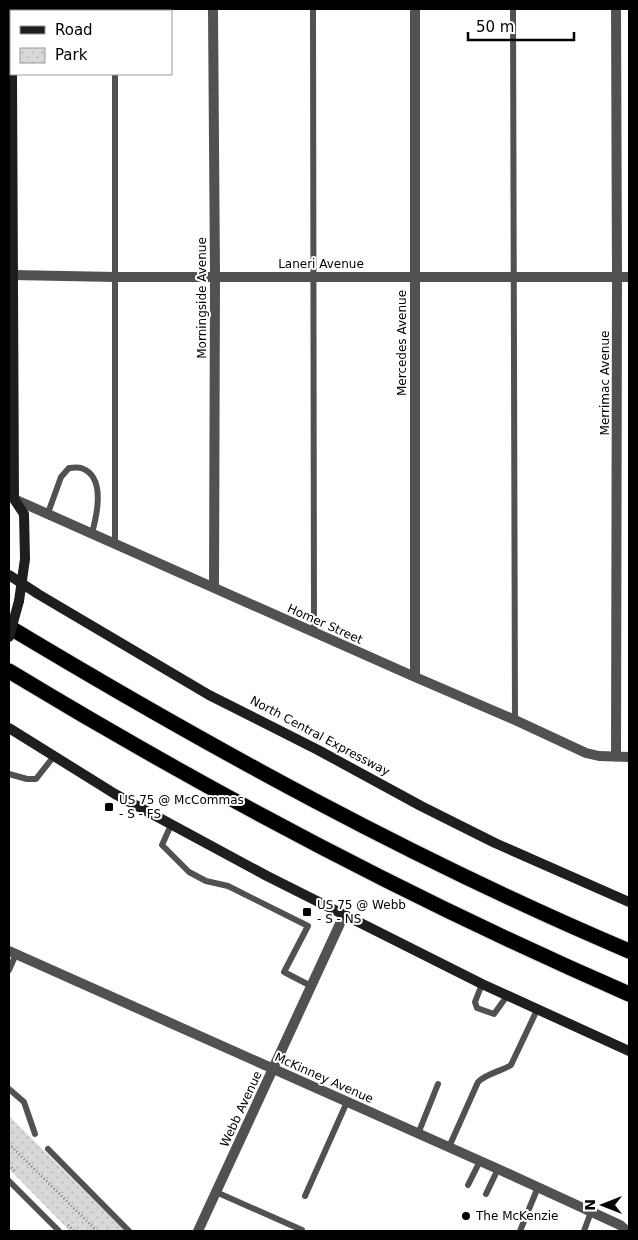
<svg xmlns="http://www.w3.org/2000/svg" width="638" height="1240" font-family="'DejaVu Sans',sans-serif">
<defs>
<pattern id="park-dots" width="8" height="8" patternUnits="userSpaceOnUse" patternTransform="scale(1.25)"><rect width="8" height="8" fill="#d8d8d8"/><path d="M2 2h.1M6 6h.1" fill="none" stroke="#b8b8b8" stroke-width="1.8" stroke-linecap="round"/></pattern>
</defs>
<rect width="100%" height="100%" fill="#fff"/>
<path fill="url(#park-dots)" d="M9,1116L125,1231H70L9,1169Z"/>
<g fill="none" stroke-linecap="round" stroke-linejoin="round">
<g stroke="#dbdbdb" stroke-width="17">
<path id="highway" d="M9,627C209,747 414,860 629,951
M9,671C209,792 415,901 629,994"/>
</g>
<path stroke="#737373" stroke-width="2.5" stroke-dasharray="1 2.5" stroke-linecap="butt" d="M9,1144L97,1231
M9,1165L15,1171
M68,1225L74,1231"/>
<path stroke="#515151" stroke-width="6" d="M115,9V11
M313,9L314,633
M513,9L515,720
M115,74V543
M48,513L61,477L69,468C72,468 77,467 81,468C106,476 97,515 92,533
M9,774L27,779H36L54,756
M171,825L162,845L189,872L206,881L228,886L308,926L284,972L311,986
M9,970L16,954
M482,984L475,1002L477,1008L494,1014L507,996
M9,1089L24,1102L35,1134
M418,1134L438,1084
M449,1147L478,1082C487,1073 500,1072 511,1065L537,1010
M48,1149L129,1231
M9,1181L59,1231
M468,1185L480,1161
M216,1192L302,1230
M486,1194L498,1169
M305,1196L347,1102
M520,1231L538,1187
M584,1231L591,1212"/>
<path stroke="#515151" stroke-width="10" d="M213,9L215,276L214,587
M616,9L617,277L616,757
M13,275L115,277H629
M14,499L415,677L515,720L586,753L599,756L629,757
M415,677V9
M9,951L498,1169L620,1225L627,1231
M198,1231L344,915"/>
<path stroke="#1e1e1e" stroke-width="10" d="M12,9V11
M12,74L14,499L24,514L25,559L19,601
M9,575L38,594L209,695L318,750L421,806L495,843L629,902
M9,728L115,794L267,876L482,984L629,1051"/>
<use href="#highway" stroke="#000" stroke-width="15"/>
<path stroke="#1e1e1e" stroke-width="10" d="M9,637L19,601"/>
</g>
<g fill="#000" stroke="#fff" stroke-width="2">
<rect x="104" y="802" width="10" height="10" rx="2.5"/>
<rect x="302" y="907" width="10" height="10" rx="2.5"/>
<circle cx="466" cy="1216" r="5"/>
</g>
<g text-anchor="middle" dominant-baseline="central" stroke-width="4" stroke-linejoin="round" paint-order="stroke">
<g font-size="12" fill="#000" stroke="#fff">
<text x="321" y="264">Laneri Avenue</text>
<text transform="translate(202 298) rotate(-90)">Morningside Avenue</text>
<text transform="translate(402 343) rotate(-90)">Mercedes Avenue</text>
<text transform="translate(605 383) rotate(-90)">Merrimac Avenue</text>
<text transform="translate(325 624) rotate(24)">Homer Street</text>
<text transform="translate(320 736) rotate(28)">North Central Expressway</text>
<text transform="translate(324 1078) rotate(24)">McKinney Avenue</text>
<text transform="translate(241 1109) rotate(-65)">Webb Avenue</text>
</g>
<g font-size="12" fill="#000" stroke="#fff" text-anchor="start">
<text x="119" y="800">US 75 @ McCommas<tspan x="119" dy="14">- S - FS</tspan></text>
<text x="317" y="905">US 75 @ Webb<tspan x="317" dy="14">- S - NS</tspan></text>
<text x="476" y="1216">The McKenzie</text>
</g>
</g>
<rect width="638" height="1240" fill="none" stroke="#000000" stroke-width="20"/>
<rect x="10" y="10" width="162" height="65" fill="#ffffff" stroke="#999999"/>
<rect x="20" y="26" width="25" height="8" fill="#1e1e1e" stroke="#999999"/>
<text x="55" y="35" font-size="15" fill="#000000">Road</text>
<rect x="20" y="48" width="25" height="15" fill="url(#park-dots)" stroke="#999999"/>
<text x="55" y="60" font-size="15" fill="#000000">Park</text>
<g transform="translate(603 1205) rotate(270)" stroke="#ffffff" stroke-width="4" paint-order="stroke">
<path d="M0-4L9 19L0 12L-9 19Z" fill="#000000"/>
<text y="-8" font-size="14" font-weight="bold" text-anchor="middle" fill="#000000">N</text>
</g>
<path d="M468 32v8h106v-8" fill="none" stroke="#000000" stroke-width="2.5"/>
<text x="476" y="32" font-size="15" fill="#000000" stroke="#ffffff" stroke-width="4" paint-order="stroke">50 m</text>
</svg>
